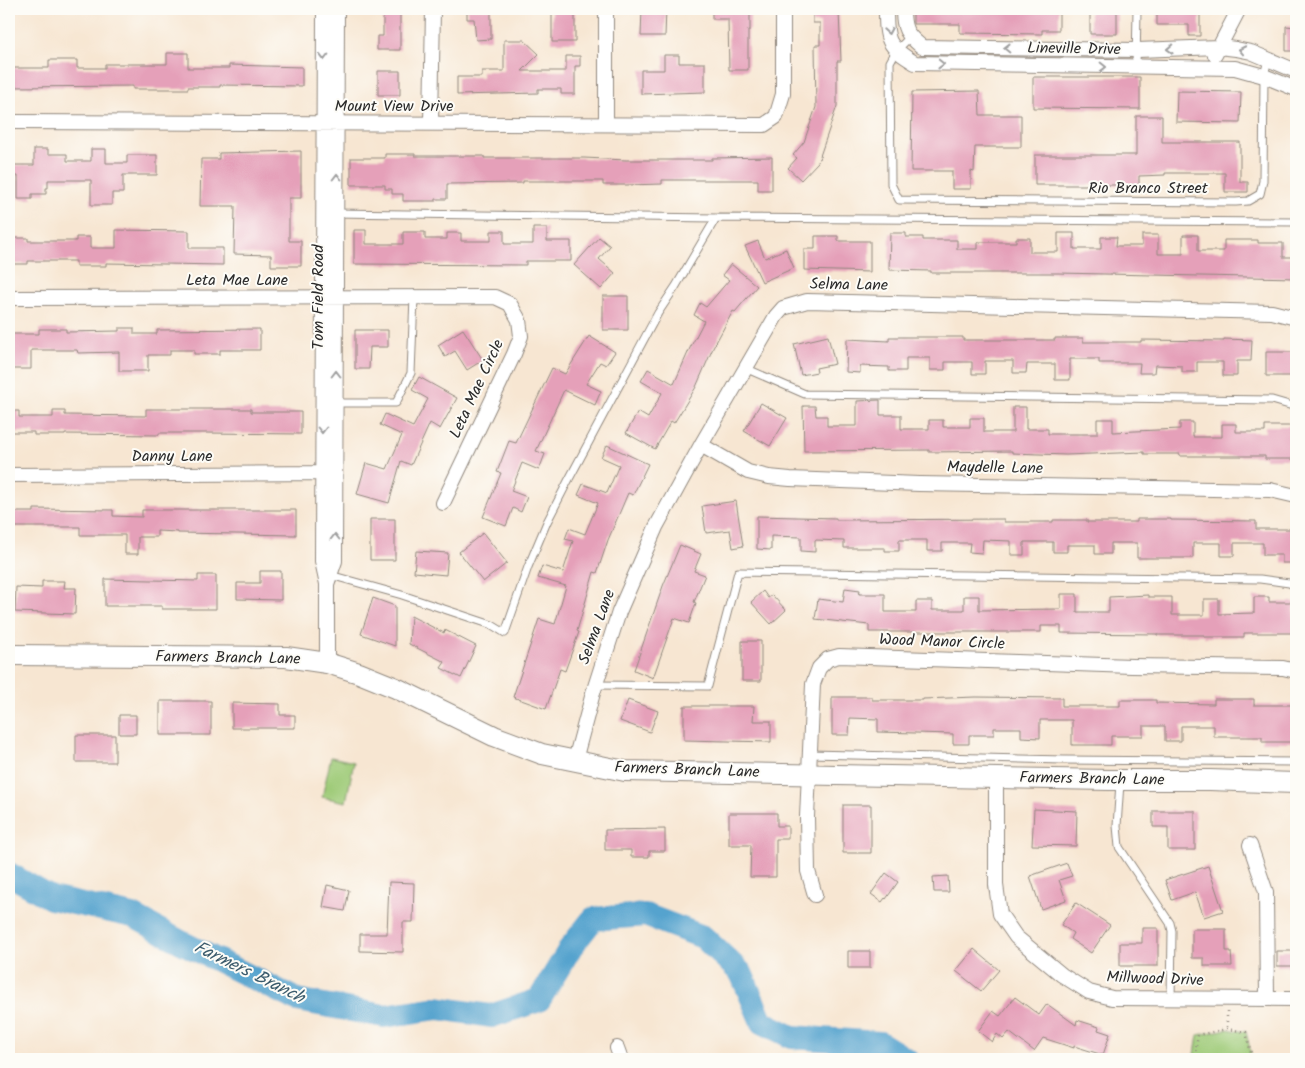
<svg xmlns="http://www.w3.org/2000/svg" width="1305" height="1068" font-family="Kalam,sans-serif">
<rect width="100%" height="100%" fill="#fdfcf7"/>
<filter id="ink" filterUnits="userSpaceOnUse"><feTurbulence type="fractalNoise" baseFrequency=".02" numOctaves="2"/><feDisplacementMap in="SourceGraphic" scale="10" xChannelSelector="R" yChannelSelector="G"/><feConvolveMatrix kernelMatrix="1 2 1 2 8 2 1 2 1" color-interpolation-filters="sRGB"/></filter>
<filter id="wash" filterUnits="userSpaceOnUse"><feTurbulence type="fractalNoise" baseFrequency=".0096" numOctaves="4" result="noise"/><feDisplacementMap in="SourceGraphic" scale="20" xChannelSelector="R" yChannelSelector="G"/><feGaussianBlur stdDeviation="1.12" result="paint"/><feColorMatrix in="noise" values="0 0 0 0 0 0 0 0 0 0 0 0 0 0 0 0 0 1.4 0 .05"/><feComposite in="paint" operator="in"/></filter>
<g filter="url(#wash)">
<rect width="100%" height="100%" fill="#f7e6d2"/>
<path fill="#9fcb78" stroke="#657b52" d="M331,757L354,762L346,802L322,797Z
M1227,1029L1246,1032L1252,1058L1200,1059L1195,1054L1198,1035Z"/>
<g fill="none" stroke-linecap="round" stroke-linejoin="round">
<path stroke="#54a3ce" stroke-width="24" d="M9,874L51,898L133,916L181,942L297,1000L384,1016L438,1008L491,1016L539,1000L571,947L593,919L645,915L703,937L741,973L762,1022L792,1037L880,1043L906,1059"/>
</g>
<g id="blocks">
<path fill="#e5a0b9" d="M383,9H400V50H377V36H383Z
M467,9H491V39L476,40L474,19H467Z
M642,9H666L665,36H641Z
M712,9H750V30H748V70H729L728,19H712Z
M913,9H1059V30H1042V34L960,33V24H913Z
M1090,9H1117V34H1090Z
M1157,9H1200V36H1189V25H1157Z
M552,11H575V42H552Z
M813,11H839L841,61H837V106L818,162L801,180L788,168L797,158L793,155L804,142L816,107L815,45H820V23H813Z
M1286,26L1296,27V51H1286Z
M504,40H524L539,54L522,71H566V56H580V66H575V94H561V89H538V93L457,95V77H482V71H504Z
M167,53H188V68H229V65L302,67V86L220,85V87H188V89H133V86L12,87V68H49V60H77V68H105V64H167Z
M664,55H679V63H705V92L641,94V70H664Z
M378,71H400V95H378Z
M1033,77H1140V109L1033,108Z
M979,91L980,115H1021V147H975L974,172L971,171V189H952V171H911L912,92Z
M1177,91L1241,92L1240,123L1176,122Z
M1136,116H1162V142H1240V182H1248V192H1225V173H1165V175L1139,176V185H1035V155H1136Z
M34,149H48V154H67V161H91V149H106V163H127V155H157V175H123V193H112V205H91V180H48V188H46V194H32V199H18V176H9V165H34Z
M301,151V198H289V241H301V266H271V255L234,254L235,206H200L201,159H219V153Z
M385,154H415V156H484V158H584L626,160H712V158L772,157V190H758V180H662V184L626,185H603V181H523V183L447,184V199H436V201H403V194H392V189H385V185H351V158H385Z
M533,228H547V241H571V261H526V265L354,264V230H366V244H403V232H425V239H447V233H461V241H491V231H504V244H533Z
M116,230L189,231V248H223V265L106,263V266H76V261H28V264H9V238H28V241H76V237H90V248H116Z
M890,233H906V237H923V240H957V249H978V242H1016V238H1030V252H1058V233H1074V249H1101V237H1117L1116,246H1142V235H1158V254H1183V235H1198V251H1224V240H1258V243H1283V257H1296V278L1058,273H931V271L889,270Z
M815,236H838V241H870V272L804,270V249H815Z
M599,237L610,246L599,259L615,273L601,289L574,265Z
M758,241L765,258L786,249L794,268L762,282L745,246Z
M731,264L757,286L735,312L733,311L713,348L696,387L674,423L671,421L655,449L626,433L638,412L648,418L662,393L641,381L648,369L674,384L690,348L704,321L694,315L700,303L706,307L729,280L722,275Z
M603,296H628V330H603Z
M119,328H134V334H157V330L260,329V350H220V354H194V350H170V355H148V371H119V352L78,353L77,350H31V369H9V334H39V329H66V332L119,331Z
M463,329L483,360L467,370L455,351L445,357L438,345Z
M355,330H388V347H370L369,369H355Z
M589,336L615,352L606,365L600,362L586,384L601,391L595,405L564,390L536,451L545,454L539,470L522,463L511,491L527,497L521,512L513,508L506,526L483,517L501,473L497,472L509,441L516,443L552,368L565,374Z
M828,336L835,364L816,368L817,372L801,375L794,344Z
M889,337H963V340H1055V338H1083V342H1141V340L1224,341V339L1252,340L1251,361H1237V376H1223V362H1197V372H1182V366L1155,365L1154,373H1139L1140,363H1099V359H1070V380H1055V364H1027L1026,373H1013V361H985V374H972V362H945V370H930V358H906V371H889V367L860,366V373L846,372L847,339L889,341Z
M1266,352H1296V376H1266Z
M419,377L457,398L440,429L430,423L411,465L401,461L389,503L357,494L366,463L387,469L402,435L380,425L385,414L413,427L428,399L412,390Z
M880,400V415H901V429H929V420H943V427H970V418H984V432H1013V407H1026V429H1048V434H1097V419H1113V432L1180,429V422H1193V437H1222V424H1236V432H1265V426H1295L1296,459H1265V456H1180V454H1144V452L1066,455L1012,453V451L929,452V450L804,451L803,406H815L816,416H827V426H857V401Z
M761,403L787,418L770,446L744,431Z
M146,409H251V412H301V434L206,433H159V435L65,434V435H34V432H9V411H19V417H53V411H65V415L146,416Z
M607,445L648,464L633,495L628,493L608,540L597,573L594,572L577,631L579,632L565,671L560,669L546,709L513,697L539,619L555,624L566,586L538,578L542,566L563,572L573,541L565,539L569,528L585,534L598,503L578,495L583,484L607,493L619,465L601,457Z
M736,501L743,546L733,548L730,530L706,533L702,506Z
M34,509L113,510V516L142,517V510H296V535L178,533V532L157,531V537H138V554H125V535H80V527H9V512H34Z
M757,516L836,518V520L1004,519V522H1053V520H1087V522H1137V519H1171V520L1256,521V529H1296V563H1282V555H1263V543H1234V556H1221V543H1193V558H1137V543H1111V554H1095V545H1067V552H1053V542H1024V555H1011V541L983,540L982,553L969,552L970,543H942V551H927V540H899V551H885V548H844V541L815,540V552L801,551V537L771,536V550L757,549Z
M370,519H395V560H370Z
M483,533L507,563L483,582L459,552Z
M680,545L701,554L694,571L705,575L694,602L696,603L689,623L674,618L653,678L634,670L663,586Z
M416,551L448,553L446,575L414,572Z
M260,571H281V600L237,599V583H260Z
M198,575H216V609H162V606H105V579L198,581Z
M42,581H65L64,588H76L75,614L15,612L16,587L42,588Z
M845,588L860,590L859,594H885V612H916V601H932V610H964V596H979V610L1061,609V594H1077V612H1109V597L1148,595V597H1172V615H1204V599H1219V614L1254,613V597H1269V602H1294V633H1244V637H1204V635H1157V634L1061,633V626H1041V632H869V625L815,619L818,599L843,602Z
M763,591L768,598L772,595L786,610L771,624L751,602Z
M373,598L395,606V646L361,634Z
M411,616L444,633L445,630L476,646L461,678L441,668L445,662L409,644Z
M742,641H761V681H742Z
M832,697H872V700H923V699L975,697L1062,698V706H1120V700H1156V703L1214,704V699H1254V705H1294V711H1296V742H1262V737H1214V726H1181V741H1165V726H1143V736H1111V745H1072V720H1040V738L1021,737V728H994V735H969V744H953V734L878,732V719L850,718L849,735H832Z
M628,700L658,711L650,732L620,721Z
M160,701H211V735H160Z
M232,703L280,704V715H295V728H232Z
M684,706H754L753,721H771V742L684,740Z
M119,715H136V734H119Z
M76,735H115V762H76Z
M843,805H871V853H843Z
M1034,809L1077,811L1076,846L1032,845Z
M1153,811H1195V850H1168V827H1153Z
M729,813H777V826H788V839H776V877H750L751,845H729Z
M665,829V851H649V857H631V850H605V830Z
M1067,863L1072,876L1059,880L1066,900L1041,909L1030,876Z
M1208,866L1223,911L1204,917L1195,892L1172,900L1165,880Z
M886,873L898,882L886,899L885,898L882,902L871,894Z
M948,876L949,892H934L933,877Z
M389,882L414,883L413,922H403V952L360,951V934H387Z
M327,885L349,890L345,911L323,907Z
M1076,903L1110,925L1091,953L1070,939L1073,933L1061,925Z
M1142,928H1158V966H1120V943H1142Z
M1192,929H1226V951H1231L1232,966H1204V958H1192Z
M974,949L999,970L981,991L956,971Z
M848,951H870V968H848Z
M1277,951H1296V966H1277Z
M1015,997L1039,1015L1047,1004L1076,1025L1077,1020L1099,1027L1098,1030L1110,1034L1103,1055L1074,1046V1048L1043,1038L1034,1051L1009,1032L1003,1039L997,1034L992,1042L978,1031L993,1011L1000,1016Z"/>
</g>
</g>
<g filter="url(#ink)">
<use href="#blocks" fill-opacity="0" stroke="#91887e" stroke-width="1"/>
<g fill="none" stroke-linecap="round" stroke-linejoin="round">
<g stroke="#91887e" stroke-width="9">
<path id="lane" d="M910,37L896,51L890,62L891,184L899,200L1236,202L1248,201L1260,194L1263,181L1264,76L1268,59
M1136,67L1137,9
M334,213L716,218L1296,222
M745,368L805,394L1272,400L1296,407
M335,403H396L411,373L414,297
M330,575L402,595L492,625L505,633L528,567L547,522L568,481L658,313L676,286L716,218
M595,685L708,686L738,572L1260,579L1289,583L1296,586
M810,754L1064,760L1296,762
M1120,783L1117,826L1119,847L1170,923L1172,931L1171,999"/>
</g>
<g stroke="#91887e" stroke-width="16">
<path id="street" d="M324,9L322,561L327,584V663
M606,9V124
M886,9C886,41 887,46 915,63L1235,68L1264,76L1296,89
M903,9C903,29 906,34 922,47L1137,50L1219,47L1236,49L1251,52L1296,71
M1215,55L1239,9
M9,122L764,125L776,117L783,94V9
M431,123L433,9
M9,298L495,297L510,304L519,320L521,336L514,354L443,503
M701,445L748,472L769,477L790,479L919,484L1270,490L1296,496
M9,475L330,473
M327,584L335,561L337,9
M575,760L593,693L619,612L656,527L701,445L776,316L783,308L807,301L1272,312L1296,318
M996,777V885L1000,914L1016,937L1062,975L1089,992L1112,998L1296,999
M1250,845L1266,892L1267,999
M815,895L808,871L807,817L813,684L819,668L828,659L839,656L1132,666L1283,668L1296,671
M617,1048L621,1059"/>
</g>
<g stroke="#91887e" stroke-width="22">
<path id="secondary" d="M9,655L286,657L327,663L359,673L396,688L494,736L542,754L625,771L1109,780H1210L1296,783"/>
</g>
<path stroke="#91887e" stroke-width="2.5" stroke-dasharray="1 4" stroke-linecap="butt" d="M1227,1011V1029
M1186,1059L1195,1054
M1200,1059L1195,1054L1198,1035L1227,1029L1246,1032L1252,1058L1250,1059"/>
<use href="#lane" stroke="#fff" stroke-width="7"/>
<use href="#street" stroke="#fff" stroke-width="14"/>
<use href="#secondary" stroke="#fff" stroke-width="20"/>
</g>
<defs><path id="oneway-chevron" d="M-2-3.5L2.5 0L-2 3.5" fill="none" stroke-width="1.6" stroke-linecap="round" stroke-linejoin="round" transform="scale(1.25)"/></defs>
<g stroke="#a0a0a0">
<use href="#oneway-chevron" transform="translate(888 31) rotate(80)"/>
<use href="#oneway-chevron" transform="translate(1007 48) rotate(-179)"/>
<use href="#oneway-chevron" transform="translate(1170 49) rotate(178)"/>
<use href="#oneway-chevron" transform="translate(1242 50) rotate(-168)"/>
<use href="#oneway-chevron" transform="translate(324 57) rotate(90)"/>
<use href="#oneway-chevron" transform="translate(941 64) rotate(1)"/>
<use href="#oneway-chevron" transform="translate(1103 67) rotate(1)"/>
<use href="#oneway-chevron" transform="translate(337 177) rotate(-90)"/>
<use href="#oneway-chevron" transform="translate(336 374) rotate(-90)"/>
<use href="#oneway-chevron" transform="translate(322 430) rotate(90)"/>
<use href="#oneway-chevron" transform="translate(335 537) rotate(-90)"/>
</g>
</g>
<g text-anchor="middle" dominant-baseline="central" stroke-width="4" stroke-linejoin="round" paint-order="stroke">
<g font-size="16" fill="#2b2b2b" stroke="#fdfcf7">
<text transform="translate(1074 49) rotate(1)">Lineville Drive</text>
<text x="394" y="106">Mount View Drive</text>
<text x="1148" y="188">Rio Branco Street</text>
<text x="237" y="280">Leta Mae Lane</text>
<text transform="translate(849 285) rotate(1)">Selma Lane</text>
<text transform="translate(318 297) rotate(-90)">Tom Field Road</text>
<text transform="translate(477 389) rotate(-65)">Leta Mae Circle</text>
<text x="172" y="456">Danny Lane</text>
<text transform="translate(995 468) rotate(1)">Maydelle Lane</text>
<text transform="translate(597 627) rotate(-70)">Selma Lane</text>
<text transform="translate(942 642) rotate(2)">Wood Manor Circle</text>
<text transform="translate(228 658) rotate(1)">Farmers Branch Lane</text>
<text transform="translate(687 770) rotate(2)">Farmers Branch Lane</text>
<text transform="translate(1092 779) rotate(1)">Farmers Branch Lane</text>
<text transform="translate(1155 979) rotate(2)">Millwood Drive</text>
</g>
<g font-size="18" font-style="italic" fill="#3b5b6c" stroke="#fdfcf7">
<text transform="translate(249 973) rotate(26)">Farmers Branch</text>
</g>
</g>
<rect width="1305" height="1068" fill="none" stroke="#fdfcf7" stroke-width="30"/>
</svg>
